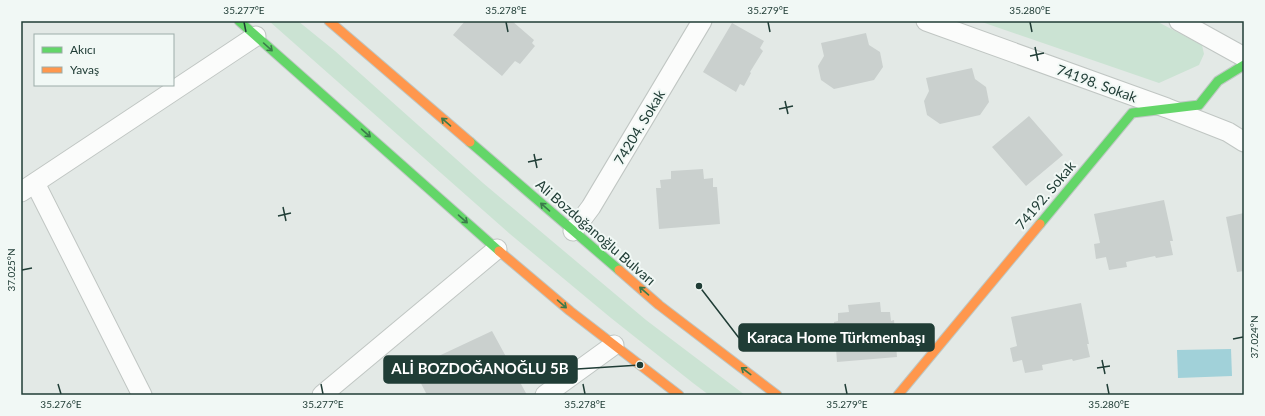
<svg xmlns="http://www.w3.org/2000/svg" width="1265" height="416" font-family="Lato,sans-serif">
<rect width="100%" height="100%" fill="#e3e9e6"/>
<path fill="#cbe3d3" d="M269,21H298L335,51L483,183L646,320L745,395H709L693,383L611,318L510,234Z
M979,21H1156L1202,45L1204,54L1199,65L1159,83Z"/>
<path fill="#a1d1d9" d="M1231,349L1232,376L1178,378L1177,350Z"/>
<path fill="#cad0ce" d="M465,21H512L534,40L532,43L535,46L520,64L515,61L502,76L453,35Z
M732,23L764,41L760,48L763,51L750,72L751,73L744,86L740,84L736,92L703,72Z
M866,33L869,45L880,52L883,67L874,80L834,89L821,80L818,66L824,56L821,43Z
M972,68L975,79L986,87L989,102L980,115L940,124L927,115L924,101L929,91L926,78Z
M1029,116L1063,155L1026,186L992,147Z
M703,169L704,179L713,178V187H717L720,224L659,229L656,188H661L660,180L671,179V171Z
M1164,200L1173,241H1170L1173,255L1156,258L1155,256L1126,262L1127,267L1109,270L1106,257L1096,259L1094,244L1100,243L1094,214Z
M1244,213V271L1237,272L1226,217Z
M880,302L881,312H890L891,321L894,320L897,357L837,362L834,322L838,321V313L849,312L848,305Z
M1081,303L1089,344H1087L1090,357L1073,361L1072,359L1042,365L1043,370L1025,373L1022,360L1013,362L1010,348L1017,346L1011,317Z
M492,331L527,395H427L413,368Z"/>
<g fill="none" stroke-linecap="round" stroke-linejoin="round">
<g stroke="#c0c6c3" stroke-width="21">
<path id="street" d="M926,21L1167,108L1228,132L1244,142
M1179,21L1244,57
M35,183L142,395
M21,192L256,36
M573,231L591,207L702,21
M322,395L497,249
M545,395L614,345"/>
</g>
<g stroke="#bec7c3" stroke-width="11">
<path id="fast" d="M239,21L499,251
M470,142L619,270
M1040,224L1132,113L1199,105L1218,81L1244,65"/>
</g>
<g stroke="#bec7c3" stroke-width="11">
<path id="slow" d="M329,21L470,142
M499,251L570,311L679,395
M619,270L659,305L777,395
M898,395L1040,224"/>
</g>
<use href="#street" stroke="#fbfcfb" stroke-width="19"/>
<use href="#fast" stroke="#63d668" stroke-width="9"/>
<use href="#slow" stroke="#ff974d" stroke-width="9"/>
</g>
<defs><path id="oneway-shaft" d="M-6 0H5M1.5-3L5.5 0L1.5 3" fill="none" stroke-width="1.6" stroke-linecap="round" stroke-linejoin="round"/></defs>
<g stroke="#3b7a4a">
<use href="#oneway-shaft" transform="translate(268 47) rotate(42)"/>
<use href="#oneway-shaft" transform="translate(446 122) rotate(-139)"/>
<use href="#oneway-shaft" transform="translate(366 133) rotate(41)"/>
<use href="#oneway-shaft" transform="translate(545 207) rotate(-139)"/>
<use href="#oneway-shaft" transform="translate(463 219) rotate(41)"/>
<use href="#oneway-shaft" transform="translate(644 291) rotate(-139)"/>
<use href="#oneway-shaft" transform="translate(562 304) rotate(41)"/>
<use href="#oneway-shaft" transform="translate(746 371) rotate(-143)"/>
</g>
<path fill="none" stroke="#203d36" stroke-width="1.5" d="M244,22L246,32M506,22L508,32M768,22L770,32M1030,22L1032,32M1035,47L1038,61M1030,56L1044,53M785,101L788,114M779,109L793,106M534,154L537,168M528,162L542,159M283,207L286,221M278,216L291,213M22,270L32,268M1233,339L1243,337M1102,360L1105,374M1097,368L1110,366M58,384L61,394M321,384L323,394M583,384L585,394M845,384L847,394M1107,384L1109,394"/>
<g text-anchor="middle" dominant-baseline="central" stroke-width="4" stroke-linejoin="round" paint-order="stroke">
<g font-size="14" fill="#203d36" stroke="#f1f8f5">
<text transform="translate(1097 83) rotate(20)">74198. Sokak</text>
<text transform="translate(639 127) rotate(-59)">74204. Sokak</text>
<text transform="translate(1045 195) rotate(-50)">74192. Sokak</text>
<text transform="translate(596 232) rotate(41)">Ali Bozdoğanoğlu Bulvarı</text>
</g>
</g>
<path fill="none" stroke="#203d36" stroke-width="1.5" d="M699 286L739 338M640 365L577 369"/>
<g fill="#203d36" stroke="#f1f8f5" stroke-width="1.5">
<circle cx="699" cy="286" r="4"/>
<circle cx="640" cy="365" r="4"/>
</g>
<g fill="#203d36" stroke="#203d36" stroke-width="1.5">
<rect x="739" y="324" width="195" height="27" rx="4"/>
<rect x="384" y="356" width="193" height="27" rx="4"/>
</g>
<g font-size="15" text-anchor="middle" font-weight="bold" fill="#fff">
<text x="836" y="343">Karaca Home Türkmenbaşı</text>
<text x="480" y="374">ALİ BOZDOĞANOĞLU 5B</text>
</g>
<rect width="1265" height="416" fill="none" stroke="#f1f8f5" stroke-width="44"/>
<rect x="34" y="34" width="140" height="52" fill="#f1f8f5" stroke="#9dada9"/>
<rect x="42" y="47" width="20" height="6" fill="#63d668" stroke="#9dada9"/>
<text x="70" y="54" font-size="12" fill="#203d36">Akıcı</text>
<rect x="42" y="67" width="20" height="6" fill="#ff974d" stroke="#9dada9"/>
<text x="70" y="74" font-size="12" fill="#203d36">Yavaş</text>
<rect x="22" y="22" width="1221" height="372" fill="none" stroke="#203d36" stroke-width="1.5"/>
<g font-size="10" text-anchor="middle" fill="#203d36">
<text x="244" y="14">35.277°E</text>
<text x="506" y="14">35.278°E</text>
<text x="768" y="14">35.279°E</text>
<text x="1030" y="14">35.280°E</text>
<text transform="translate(11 270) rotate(-90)" y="4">37.025°N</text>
<text transform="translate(1254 337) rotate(-90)" y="4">37.024°N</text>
<text x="61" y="408">35.276°E</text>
<text x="323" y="408">35.277°E</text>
<text x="585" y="408">35.278°E</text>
<text x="847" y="408">35.279°E</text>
<text x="1109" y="408">35.280°E</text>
</g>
</svg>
